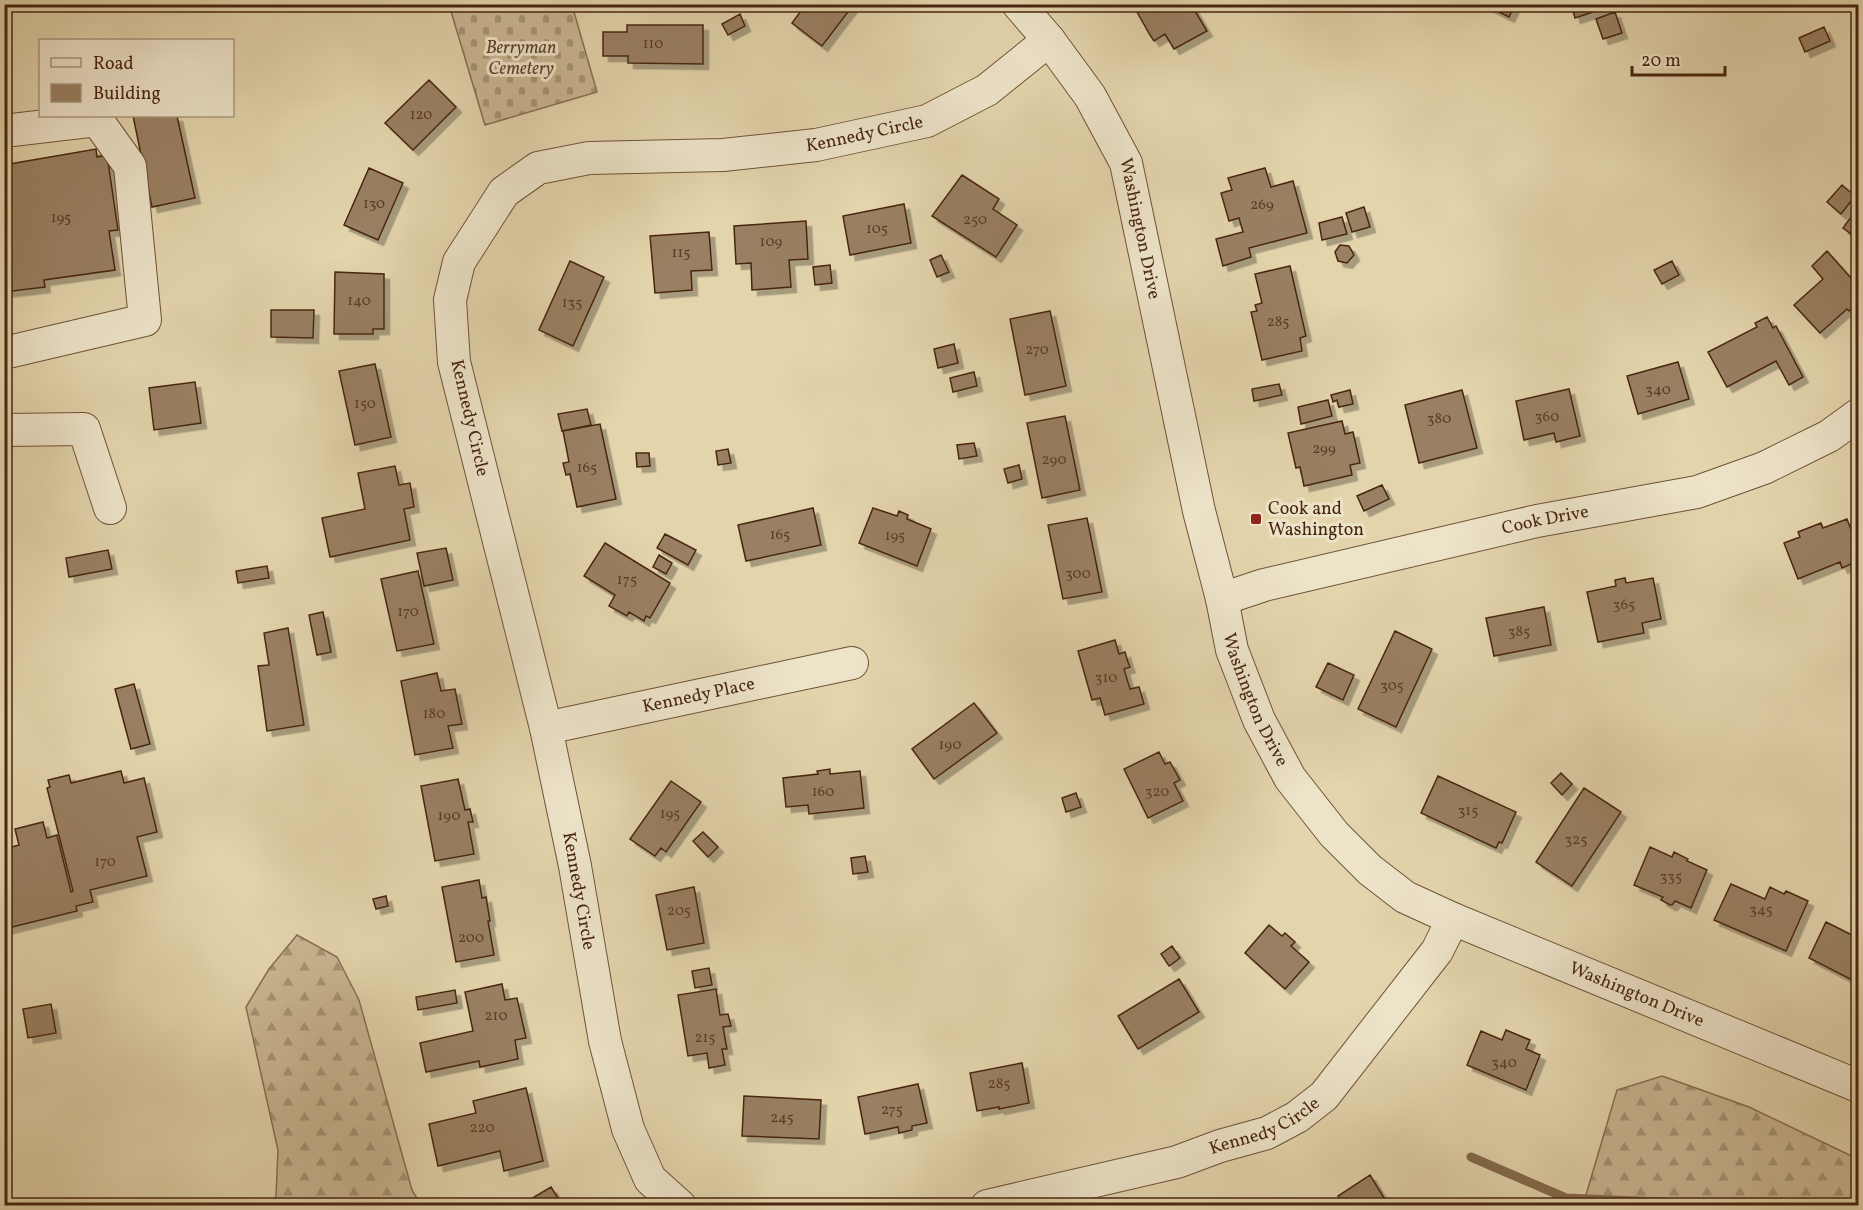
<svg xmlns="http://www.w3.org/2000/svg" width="1863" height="1210" font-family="Vollkorn,serif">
<defs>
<pattern id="forest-firs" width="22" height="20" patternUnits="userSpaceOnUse" patternTransform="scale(1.5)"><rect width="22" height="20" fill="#c9b692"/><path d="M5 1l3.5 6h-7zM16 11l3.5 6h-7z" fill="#a59476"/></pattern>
<pattern id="cemetery-stones" width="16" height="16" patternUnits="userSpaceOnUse" patternTransform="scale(1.5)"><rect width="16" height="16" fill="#c9b692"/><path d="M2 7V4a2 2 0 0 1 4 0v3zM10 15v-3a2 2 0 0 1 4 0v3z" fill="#a59476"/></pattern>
<filter id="shadow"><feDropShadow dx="5.5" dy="5.5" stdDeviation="0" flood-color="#0004"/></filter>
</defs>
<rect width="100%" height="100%" fill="#e3d4ac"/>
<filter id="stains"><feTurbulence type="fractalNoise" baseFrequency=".00333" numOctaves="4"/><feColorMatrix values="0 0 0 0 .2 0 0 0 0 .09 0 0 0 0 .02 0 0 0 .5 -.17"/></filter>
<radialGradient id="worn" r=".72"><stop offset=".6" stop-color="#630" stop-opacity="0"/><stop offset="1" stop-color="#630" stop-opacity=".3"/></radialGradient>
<path fill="url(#forest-firs)" stroke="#886e52" stroke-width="1.5" d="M297,935L337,957L359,1000L412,1190L421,1205H271L276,1196L278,1150L246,1007L269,969Z
M1662,1076L1749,1107L1858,1159V1205H1583L1617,1090Z"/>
<path fill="url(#cemetery-stones)" stroke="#886e52" stroke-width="1.5" d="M463,5H572L597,92L485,125L450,8Z"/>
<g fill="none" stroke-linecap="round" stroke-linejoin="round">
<path stroke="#856b4e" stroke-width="9" d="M1471,1157L1566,1198L1708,1204L1711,1206"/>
</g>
<path fill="#998062" stroke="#482611" stroke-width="1.5" filter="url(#shadow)" d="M806,4H854L822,46L792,23Z
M1146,4H1191L1207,31L1174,49L1165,34L1154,41L1150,35L1137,12L1147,6Z
M1483,4H1515L1509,17Z
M1571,4H1617L1575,18Z
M1615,12L1622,33L1603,39L1596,19Z
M740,14L745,26L728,35L722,24Z
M627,25H703V64L628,63V56H603V32H627Z
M1824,27L1830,41L1805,52L1799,38Z
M429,80L456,107L413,150L385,123Z
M133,116H177L195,198L152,207Z
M96,149L97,157L107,155L118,230L109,231L115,270L44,280L45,287L4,292V222H6L4,165Z
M369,168L403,183L378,240L344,225Z
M1265,168L1271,187L1293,181L1307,233L1249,248L1251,257L1223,266L1216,239L1243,232L1239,218L1229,221L1221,193L1232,190L1228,178Z
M962,175L999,199L993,209L1017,225L996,257L932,216Z
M1842,185L1855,196L1841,214L1827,202Z
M904,204L911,243L850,255L843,216Z
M1364,207L1370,227L1352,232L1346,213Z
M1858,207V239L1843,228Z
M1342,217L1347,234L1322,240L1319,223Z
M806,221L808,259L789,260L791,287L752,290L751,263L736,264L734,226Z
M709,232L712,270L691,271L692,290L655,293L650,236Z
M1340,245L1349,246L1354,255L1347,263L1338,261L1335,252Z
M1827,251L1858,286V301L1849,311L1847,309L1820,333L1794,305L1823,279L1812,266Z
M941,255L949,272L937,277L930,260Z
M570,261L604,277L573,346L539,330Z
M1672,261L1679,275L1662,284L1654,270Z
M830,265L832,283L815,285L813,267Z
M1290,266L1306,336L1300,338L1302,351L1262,360L1251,312L1257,311L1255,305L1262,303L1255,274Z
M335,272L384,274V329H373V334H334Z
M271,310H314L313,338L271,337Z
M1050,311L1066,386L1025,395L1010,319Z
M1767,317L1773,328L1776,326L1803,377L1789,385L1776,361L1727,387L1708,352L1757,327L1755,323Z
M954,344L958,363L938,368L934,349Z
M1678,362L1689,399L1638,414L1627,376Z
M375,364L391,437L355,445L339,371Z
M974,372L977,386L953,392L950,378Z
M195,382L201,423L154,430L149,388Z
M1279,384L1282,395L1254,401L1252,389Z
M1569,389L1580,436L1556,442L1554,433L1524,440L1516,401Z
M1350,390L1353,404L1339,407L1337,400L1333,402L1331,395Z
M1462,390L1477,448L1419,463L1405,405Z
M1328,400L1332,416L1301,424L1298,407Z
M587,409L591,425L562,431L558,414Z
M1065,416L1080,490L1042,498L1027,423Z
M1342,421L1345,434L1353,432L1360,463L1350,465L1352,475L1304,486L1300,467L1296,468L1288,433Z
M600,424L616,499L577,507L570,474L566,475L563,463L569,462L563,431Z
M974,443L977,456L959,459L957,445Z
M728,449L731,463L718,465L716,451Z
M636,453H649L650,466L637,467Z
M1019,465L1022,479L1008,483L1004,469Z
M395,466L399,485L410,483L414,507L404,509L410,540L330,557L322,518L365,509L358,473Z
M1382,485L1389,499L1364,511L1357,496Z
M813,508L821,545L746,561L738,525Z
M873,508L897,516L899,511L908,515L907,519L931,529L917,566L859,543Z
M1087,518L1102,592L1063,599L1048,525Z
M1847,519L1858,548V561L1842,568L1840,562L1798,579L1784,543L1800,537L1798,532L1821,523L1823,528Z
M665,534L696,550L688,565L657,548Z
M605,543L670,583L650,618L646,616L644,621L629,612L627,616L609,606L615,595L584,576Z
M446,548L453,580L424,586L417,553Z
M108,550L112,569L69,577L66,558Z
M659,555L672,563L666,574L653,567Z
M267,566L269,578L238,583L236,571Z
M418,571L434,644L397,651L381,579Z
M1625,578L1626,583L1653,578L1661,619L1642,623L1644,633L1598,642L1587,592L1616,586L1615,580Z
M1544,607L1551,645L1494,656L1486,618Z
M323,612L331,652L317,655L309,615Z
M288,628L304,725L267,731L258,666L269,665L264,633Z
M1395,631L1432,649L1396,727L1358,709Z
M1115,640L1119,654L1125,652L1128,662L1130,667L1124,669L1130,689L1139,687L1144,704L1105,715L1100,698L1092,700L1078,651Z
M1328,663L1354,675L1343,700L1316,687Z
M437,673L441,691L455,689L462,724L448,726L453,748L415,755L401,681Z
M134,684L150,744L131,749L115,689Z
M974,703L997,733L934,779L912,749Z
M1159,752L1165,764L1170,762L1180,780L1174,783L1183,801L1148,818L1124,769Z
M830,769V774L860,771L864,808L809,814L808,805L786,807L783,778L818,774L817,771Z
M121,771L124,783L144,778L157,832L137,837L147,876L90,890L93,902L76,906L77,911L4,929V849L19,845L15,829L43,822L47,838L57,835L71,892L73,891L47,788L50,787L48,780L69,775L71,783Z
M1561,773L1572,784L1562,795L1551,783Z
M1438,776L1516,812L1502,843L1499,842L1496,848L1421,813Z
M458,779L465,810L470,809L473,822H468L474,854L435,861L421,786Z
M671,781L701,802L666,852L661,848L655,856L630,839Z
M1584,788L1621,812L1572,886L1536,862Z
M1076,793L1081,807L1066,812L1062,798Z
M703,832L718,847L708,857L693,841Z
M1650,847L1672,857L1674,852L1688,859L1687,861L1707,870L1691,908L1675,901L1672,905H1670L1661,900L1663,897L1634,885Z
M865,856L868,872L853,874L851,858Z
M479,880L482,898L486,897L490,921H488L494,955L456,962L442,887Z
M1731,884L1765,899L1770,887L1784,894L1786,891L1808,901L1786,951L1714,920Z
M694,887L704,943L667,950L656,895Z
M386,896L388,906L376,909L373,899Z
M1826,922L1858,938V983L1809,958Z
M1269,925L1282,936L1285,933L1295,942L1291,946L1309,962L1285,989L1245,953Z
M1172,946L1180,958L1169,966L1161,954Z
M709,968L712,985L695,988L692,971Z
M1179,979L1199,1012L1138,1049L1118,1016Z
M502,984L505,1000L517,998L526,1038L515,1040L518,1059L480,1067L479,1061L426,1072L420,1043L473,1031L465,992Z
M716,989L720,1015L728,1014L731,1026L723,1027L727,1049H722L725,1065L709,1068L707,1053L688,1056L678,995Z
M455,990L457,1003L418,1010L416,997Z
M51,1004L56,1033L28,1038L23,1009Z
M1506,1030L1530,1040L1526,1049L1540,1055L1526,1090L1467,1065L1481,1031L1502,1040Z
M1022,1063L1029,1103L999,1109V1107L977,1111L970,1073Z
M918,1084L927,1123L912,1126V1130L899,1133L898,1127L865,1134L858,1097Z
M526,1088L543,1161L504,1171L500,1151L438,1166L429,1124L476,1113L473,1101Z
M744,1096L821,1100L819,1139L742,1136Z
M1370,1175L1389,1206H1344L1338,1196Z
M551,1187L563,1206H519Z"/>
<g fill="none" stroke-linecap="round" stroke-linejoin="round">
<g stroke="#6f5238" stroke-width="34">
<g id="minor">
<path id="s1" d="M1018,4L1049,40L1090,96L1126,163L1199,511L1222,599L1232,650L1259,720L1290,778L1334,834L1370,870L1405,897L1453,919L1858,1086"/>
<path d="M4,131L97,120L130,166L145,320L4,353"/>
<path d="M4,430L84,429L110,508"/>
<path id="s2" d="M1222,599L1264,585L1537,521L1697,492L1764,468L1829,436L1858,415"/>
<path id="s3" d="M546,728L852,663"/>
<path id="s4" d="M680,1206L650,1179L628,1129L605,1041L575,866L546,728L454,362L450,300L459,262L504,192L538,168L589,158L723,155L816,145L927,121L987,90L1049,40"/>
<path id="s5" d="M987,1206L1177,1162L1220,1146L1267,1133L1297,1117L1324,1096L1437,951L1453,919"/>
</g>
</g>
<use href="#minor" stroke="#ede3c9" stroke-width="32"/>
</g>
<rect fill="#8f2418" stroke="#ede3c9" stroke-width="2" x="1250" y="513" width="12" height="12" rx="3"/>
<g text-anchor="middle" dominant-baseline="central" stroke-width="6" stroke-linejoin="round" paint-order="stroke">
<g font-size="15" fill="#5c3c25">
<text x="653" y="44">110</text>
<text x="421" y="115">120</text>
<text x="374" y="204">130</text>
<text x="1262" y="205">269</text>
<text x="61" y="218">195</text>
<text x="975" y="220">250</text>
<text x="877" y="229">105</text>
<text x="771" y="242">109</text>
<text x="681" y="253">115</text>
<text x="359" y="301">140</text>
<text x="572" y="303">135</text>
<text x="1278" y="322">285</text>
<text x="1037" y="350">270</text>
<text x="1658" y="390">340</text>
<text x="365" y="404">150</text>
<text x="1547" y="417">360</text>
<text x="1439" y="419">380</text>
<text x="1324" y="449">299</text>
<text x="1054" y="460">290</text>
<text x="587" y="468">165</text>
<text x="780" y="535">165</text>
<text x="895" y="536">195</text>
<text x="1078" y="574">300</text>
<text x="627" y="580">175</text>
<text x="1624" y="605">365</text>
<text x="408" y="612">170</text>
<text x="1519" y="632">385</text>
<text x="1106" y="678">310</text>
<text x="1392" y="686">305</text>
<text x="434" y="714">180</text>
<text x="950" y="745">190</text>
<text x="823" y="792">160</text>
<text x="1157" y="792">320</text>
<text x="1468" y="811">315</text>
<text x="670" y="814">195</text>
<text x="449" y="816">190</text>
<text x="1576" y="840">325</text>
<text x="105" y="862">170</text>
<text x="1671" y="877">335</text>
<text x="1761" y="910">345</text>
<text x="679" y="911">205</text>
<text x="471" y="938">200</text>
<text x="496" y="1016">210</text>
<text x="705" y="1038">215</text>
<text x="1504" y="1063">340</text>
<text x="999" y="1084">285</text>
<text x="892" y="1110">275</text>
<text x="782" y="1118">245</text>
<text x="482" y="1128">220</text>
</g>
<g font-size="18" font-style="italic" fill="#62432b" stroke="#ede3c9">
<text x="521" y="48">Berryman<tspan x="521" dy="21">Cemetery</tspan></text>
</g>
<g font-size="18" fill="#482611" stroke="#ede3c9">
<text stroke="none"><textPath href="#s4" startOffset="1437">Kennedy Circle</textPath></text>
<text stroke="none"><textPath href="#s1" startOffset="260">Washington Drive</textPath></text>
<text transform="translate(469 418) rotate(77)">Kennedy Circle</text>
<text stroke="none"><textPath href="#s2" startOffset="333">Cook Drive</textPath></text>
<text stroke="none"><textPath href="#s3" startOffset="156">Kennedy Place</textPath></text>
<text stroke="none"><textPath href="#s1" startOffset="746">Washington Drive</textPath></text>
<text transform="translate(578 891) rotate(80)">Kennedy Circle</text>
<text stroke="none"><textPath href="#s1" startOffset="1250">Washington Drive</textPath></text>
<text stroke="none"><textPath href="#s5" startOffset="290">Kennedy Circle</textPath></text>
</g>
<g font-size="18" fill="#482611" stroke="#ede3c9" text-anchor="start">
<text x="1268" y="509">Cook and<tspan x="1268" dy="21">Washington</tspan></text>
</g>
</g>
<rect width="1863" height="1210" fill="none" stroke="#e3d4ac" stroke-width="24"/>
<rect x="6" y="6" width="1851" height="1198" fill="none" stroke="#482611" stroke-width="3"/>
<rect x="12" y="12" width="1839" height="1186" fill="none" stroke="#482611" stroke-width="1.5"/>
<rect x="39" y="39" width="195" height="78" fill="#ede3c9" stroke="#ab977f" stroke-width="1.5"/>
<rect x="51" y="58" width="30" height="9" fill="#ede3c9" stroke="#ab977f" stroke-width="1.5"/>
<text x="93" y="69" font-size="18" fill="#482611">Road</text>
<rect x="51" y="84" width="30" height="18" fill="#998062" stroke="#ab977f" stroke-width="1.5"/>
<text x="93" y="99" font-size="18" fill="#482611">Building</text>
<path d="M1632 66v9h93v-9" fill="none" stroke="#482611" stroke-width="3"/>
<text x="1641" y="66" font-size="18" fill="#482611" stroke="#ede3c9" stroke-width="4.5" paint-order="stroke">20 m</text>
<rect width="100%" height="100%" filter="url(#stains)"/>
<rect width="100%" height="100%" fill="url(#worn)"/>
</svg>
